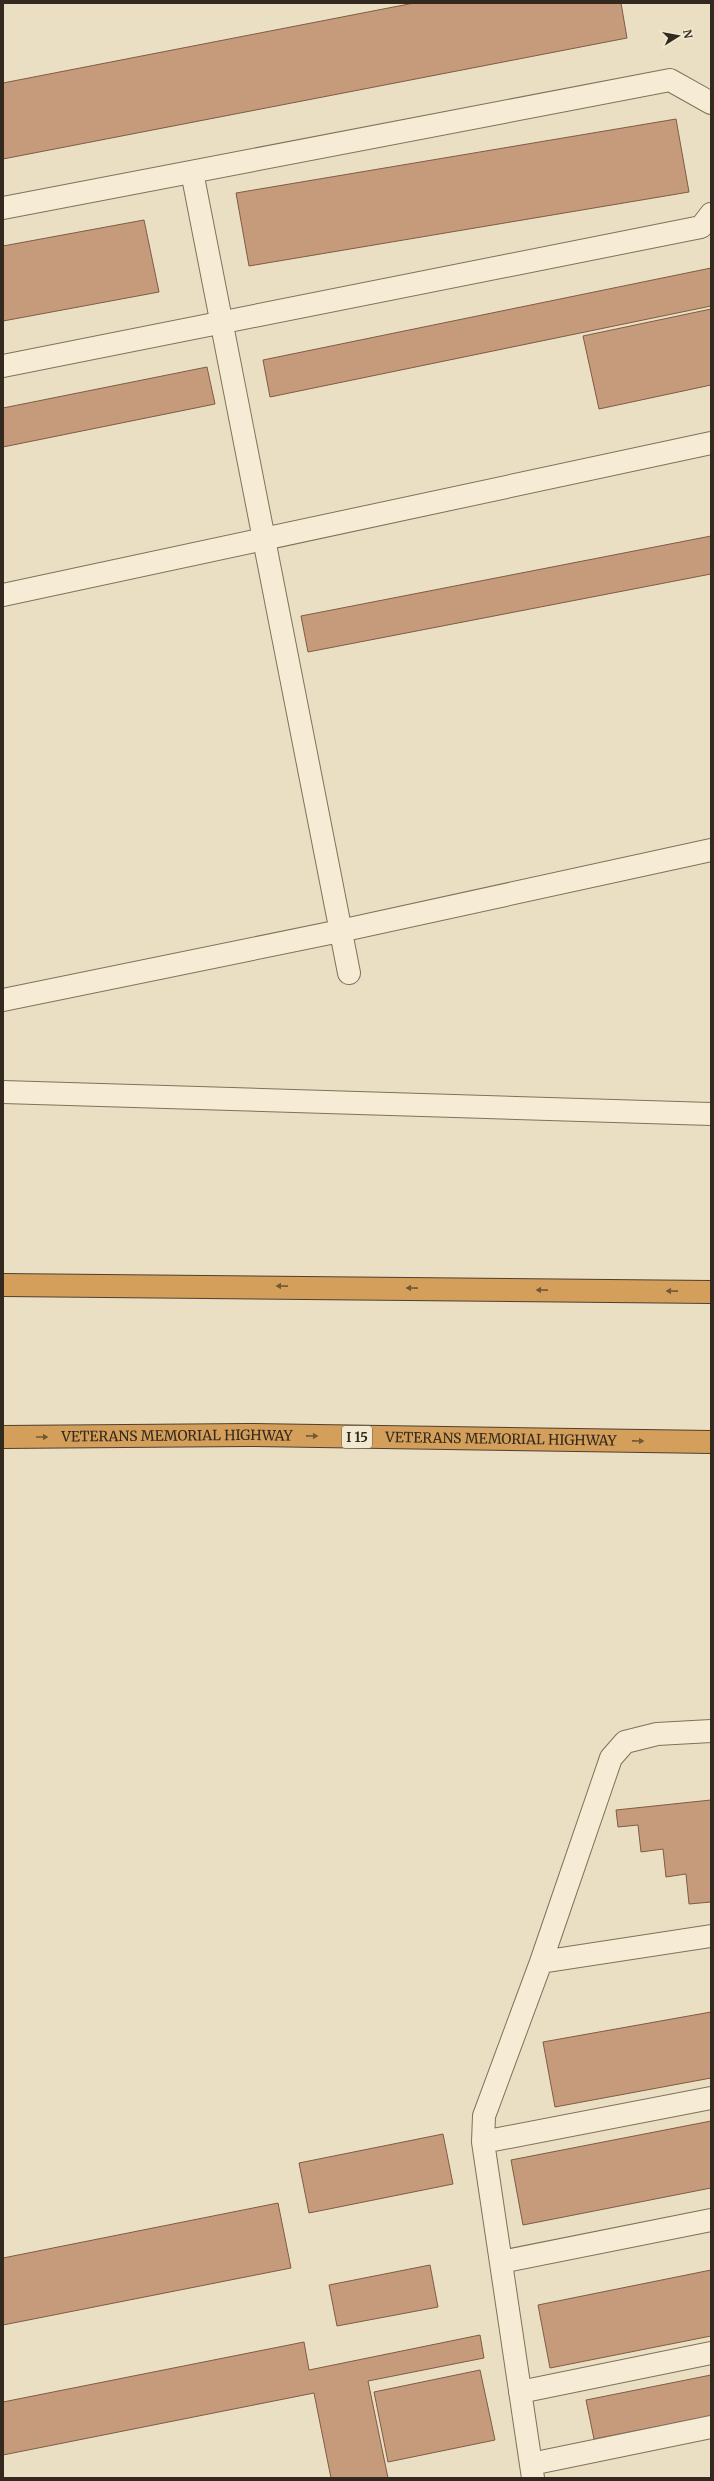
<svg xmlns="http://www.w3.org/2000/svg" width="714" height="2481" font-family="Merriweather,serif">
<rect width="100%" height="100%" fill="#eadfc3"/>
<path fill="#c59b7b" stroke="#7f5c43" d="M414,3H621L627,38L3,159V83Z
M676,119L689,192L249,266L236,193Z
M144,220L159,292L3,321V246Z
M711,268V306L270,397L263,360Z
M711,309V385L599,409L583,336Z
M207,367L215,404L3,447V408Z
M711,536V574L308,652L301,616Z
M711,1800V1902L689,1904L686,1874L666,1877L663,1849L641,1852L638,1825L618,1827L616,1810Z
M711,2012V2078L555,2107L543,2042Z
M711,2121V2188L523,2225L511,2160Z
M443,2134L453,2184L309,2213L299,2163Z
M278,2203L291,2268L3,2325V2258Z
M430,2265L438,2307L337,2326L329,2285Z
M711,2270V2336L550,2368L538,2305Z
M480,2335L484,2358L368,2381L388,2478H331L314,2393L3,2455V2402L304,2342L309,2370Z
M480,2370L495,2440L388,2462L374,2392Z
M711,2375V2416L594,2439L586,2400Z"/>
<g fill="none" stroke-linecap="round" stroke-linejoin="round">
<g stroke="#82705b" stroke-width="24">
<path id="minor" d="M192,172L349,973
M3,208L670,80L711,103
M3,366L701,227L711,214
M3,595L711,443
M3,1000L340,931L711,850
M3,1092L711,1114
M541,1962L711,1936
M483,2142L711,2098
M501,2262L711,2220
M520,2392L711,2353
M531,2464L711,2427
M533,2478L483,2142L484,2116L541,1962L611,1758L625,1742L657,1734L711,1731"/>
</g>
<g stroke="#503f2f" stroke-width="24">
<g id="highway">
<path d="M3,1285L711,1292"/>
<path id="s1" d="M3,1437L248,1435L711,1442"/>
</g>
</g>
<use href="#minor" stroke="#f6ecd5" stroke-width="22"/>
<use href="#highway" stroke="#d39f5a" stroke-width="22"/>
</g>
<defs><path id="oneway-solid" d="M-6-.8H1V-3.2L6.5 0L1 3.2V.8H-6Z"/></defs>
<g fill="#735836">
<use href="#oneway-solid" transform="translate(282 1286) rotate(-179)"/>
<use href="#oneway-solid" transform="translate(412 1288) rotate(-179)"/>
<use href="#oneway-solid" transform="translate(542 1290) rotate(-179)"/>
<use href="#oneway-solid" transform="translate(672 1291) rotate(-179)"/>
<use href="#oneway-solid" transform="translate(312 1436) rotate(1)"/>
<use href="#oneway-solid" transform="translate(42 1437)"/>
<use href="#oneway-solid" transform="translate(638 1441) rotate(1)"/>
</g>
<g text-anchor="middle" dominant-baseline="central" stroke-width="3" stroke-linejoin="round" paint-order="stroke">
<rect fill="#f2e9d1" stroke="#6c6354" stroke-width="1" x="342" y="1426" width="30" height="22" rx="3"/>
<g font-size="13" font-weight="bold" fill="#33291e">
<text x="357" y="1437">I 15</text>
</g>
<g font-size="14" fill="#33291e" stroke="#f2e9d1">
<text stroke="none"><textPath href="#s1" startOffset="174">VETERANS MEMORIAL HIGHWAY</textPath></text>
<text stroke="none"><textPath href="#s1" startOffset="498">VETERANS MEMORIAL HIGHWAY</textPath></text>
</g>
</g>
<rect width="714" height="2481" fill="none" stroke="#33291e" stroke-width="8"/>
<g transform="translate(678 36) rotate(79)" stroke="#f2e9d1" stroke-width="3" paint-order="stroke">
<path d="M0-3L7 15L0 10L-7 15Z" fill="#33291e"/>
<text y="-6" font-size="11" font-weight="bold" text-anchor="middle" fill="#33291e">N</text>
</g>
</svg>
